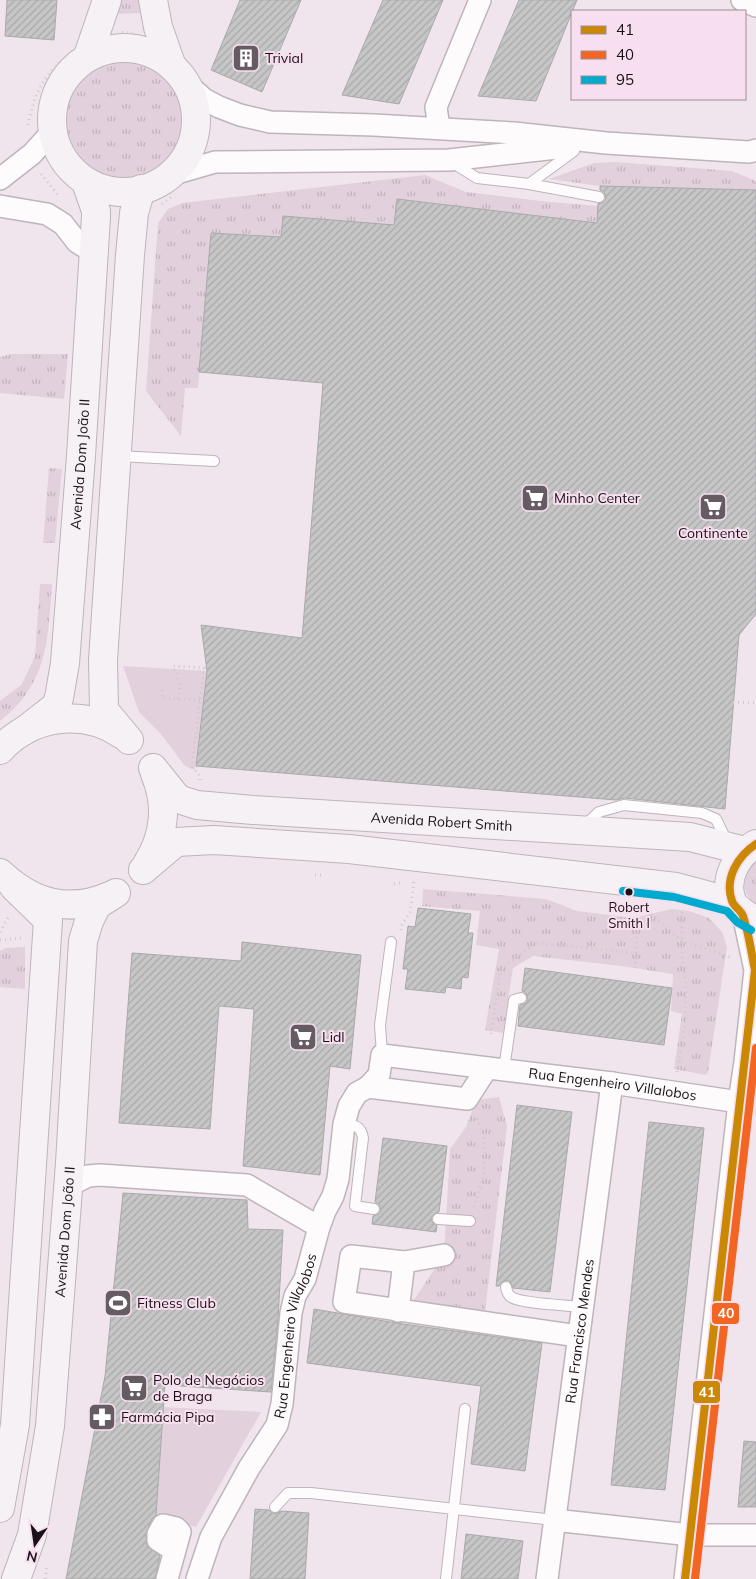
<svg xmlns="http://www.w3.org/2000/svg" width="756" height="1579" font-family="Mulish,sans-serif">
<defs>
<pattern id="grass-tufts" width="24" height="20" patternUnits="userSpaceOnUse" patternTransform="scale(1.25)"><rect width="24" height="20" fill="#e2d0dc"/><path d="M3 7l-1-3M5 7V3M7 7l1-3M15 17l-1-3M17 17v-4M19 17l1-3" fill="none" stroke="#c1b2bc"/></pattern>
<pattern id="building-hatch" width="6" height="6" patternUnits="userSpaceOnUse" patternTransform="scale(1.25)"><rect width="6" height="6" fill="#c6c6c7"/><path d="M-1 1l2-2M0 6l6-6M5 7l2-2" fill="none" stroke="#aaa9aa"/></pattern>
</defs>
<rect width="100%" height="100%" fill="#f1e5ed"/>
<path fill="url(#grass-tufts)" d="M116,0H144L148,13L112,14Z
M58 120a65 65 0 1 1 130 0a65 65 0 1 1-130 0Z
M616,162L732,171L756,181V190L600,186L549,179L594,163Z
M425,175L466,192L540,201L598,206L597,223L397,199L394,225L283,216L281,237L211,233L198,388H185L181,436L146,391L158,223L168,209L182,203Z
M11,354H68L64,399L0,393V357Z
M49,468L62,469L55,543H43Z
M40,584H52C48,640 48,684 0,721V701L22,684L35,656Z
M756,857V905C739,891 741,871 756,857Z
M423,889L546,899L577,911L633,918L672,909L689,911L709,918L722,932L727,947L708,1072L706,1075L674,1069L682,1014L671,1011L673,974L621,966L533,956L513,968L503,1033L485,1030L499,949L476,945L480,911L422,906Z
M25,947V989L0,987V951L6,948Z
M499,1097L507,1126L485,1312L413,1301L444,1255L450,1149L466,1127L476,1100Z"/>
<path fill="#e2d0dc" d="M123,666L207,671L195,770L185,766L161,734L139,712Z
M163,1407L261,1412L196,1527L156,1516Z"/>
<path fill="url(#building-hatch)" stroke="#a9a9aa" d="M7,0H57L54,40L5,36Z
M240,0H301L262,92L211,70Z
M383,0H443L399,104L342,95Z
M519,0H577L536,101L478,96Z
M600,186L756,190V614L739,635L725,809L625,798L616,800L196,766L207,671L201,625L302,638L323,383L199,372L211,233L281,237L283,216L394,225L397,199L597,223L598,204L604,202L606,198L604,192L600,190Z
M418,908L471,914L468,933H473L468,978L462,977L461,989L446,987L445,993L405,989L408,969H403L408,926L415,927Z
M242,942L361,955L350,1069L330,1066L320,1175L243,1166L254,1009L219,1006L210,1129L119,1123L132,953L241,961Z
M525,968L672,988L664,1045L518,1026L520,1005L526,1003L528,999L526,993L522,991Z
M517,1105L572,1112L550,1292L513,1288L511,1283L508,1280L502,1282L499,1286H496Z
M649,1122L704,1128L665,1490L611,1485Z
M383,1138L447,1146L439,1212L435,1213L431,1218L432,1222L437,1226L436,1232L372,1224L373,1216L379,1214L381,1210L379,1204L375,1202Z
M123,1193L247,1200L248,1229L283,1230L278,1319L271,1392L165,1385L156,1515L152,1519L146,1534L147,1546L160,1556L155,1579H66L105,1376Z
M314,1309L396,1323L542,1343L525,1471L471,1464L481,1386L307,1363Z
M744,1441L756,1442V1507H738Z
M255,1509L269,1510L274,1514L281,1511L309,1513L305,1579H250Z
M466,1534L523,1541L518,1579H461Z"/>
<g fill="none" stroke-linecap="round" stroke-linejoin="round">
<g stroke="#beb4ba" stroke-width="12">
<path id="lane" d="M453,163L477,178L529,184L599,197
M529,184L574,151
M118,456L214,461
M584,826L599,812L624,805L702,813L716,819L728,844
M382,1055L380,1025L391,942
M504,1069L514,1000L521,998
M344,1124C355,1125 361,1126 363,1138L355,1206L374,1209
M438,1219L470,1221
M506,1287C507,1291 507,1294 511,1297C522,1304 567,1305 582,1307
M275,1507L288,1493H311L554,1520
M446,1579L465,1409"/>
</g>
<g stroke="#beb4ba" stroke-width="24">
<g id="street">
<path d="M742,0L756,6"/>
<path d="M186,83L204,99L219,107L240,115L270,122L374,125L514,133L606,143L749,152L756,150"/>
<path d="M439,128L436,107L480,0"/>
<path d="M170,175L215,162L449,160L566,147"/>
<path d="M0,179L32,154L52,132"/>
<path d="M0,206L47,214L63,224L77,242L93,252"/>
<path d="M368,1087L467,1099L487,1068"/>
<path d="M68,1186L88,1176L100,1175L247,1185L319,1227"/>
<path d="M444,1255L404,1262L351,1256L344,1302L578,1336"/>
<path d="M398,1311L404,1262"/>
<path d="M554,1520L691,1535H756"/>
<path d="M167,1579L180,1532L176,1528L163,1525L158,1534V1540L171,1548L174,1552"/>
<path id="s1" d="M197,1579L211,1537L249,1468L277,1425L282,1404L291,1313L295,1296L305,1279L319,1227L325,1211L333,1196L338,1179L344,1124L349,1106L357,1093L368,1087L379,1075L382,1055L612,1083L739,1102"/>
<path id="s2" d="M547,1579L612,1083"/>
<path d="M685,1579L739,1102L745,1062L755,970L743,914"/>
</g>
</g>
<g stroke="#beb4ba" stroke-width="30">
<g id="secondary">
<path d="M153,0L158,27L171,64"/>
<circle cx="124" cy="120" r="72"/>
<path d="M88,56L107,0"/>
<path id="s3" d="M24,731L56,706L59,698L65,663L81,456L96,217V211L86,182"/>
<path d="M129,740L104,710L103,660L130,255L134,213L141,189"/>
<path d="M0,750C31,716 82,708 121,734"/>
<path id="s4" d="M153,768L178,799L197,805L253,810L690,837L745,851"/>
<path d="M756,844C737,854 723,879 732,901C736,910 748,916 756,921"/>
<path d="M147,864C165,836 168,804 155,774"/>
<path d="M143,870L176,842L214,840L349,849L676,887L732,902"/>
<path d="M0,873C33,904 69,914 112,895"/>
<path d="M0,1508L15,1425L48,920L14,887"/>
<path id="s5" d="M16,1579L32,1535L50,1426L70,1163L83,941L89,921L97,905L116,893"/>
</g>
</g>
<path stroke="#cdc9cc" stroke-width="3" stroke-dasharray="1 4" stroke-linecap="butt" d="M122,32L135,34
M28,125C33,98 42,76 65,58
M41,174L59,196
M162,204L173,196
M162,690V698L200,700
M178,699C182,686 178,677 173,666L204,668L192,767L200,776V782
M733,702L756,703
M315,875H324
M394,884L403,882
M647,911L682,941L730,957
M401,930V926L410,912L414,881
M0,932L8,918
M0,940L22,938
M635,968L638,914
M491,1034L501,969L536,943L636,953
M677,1072L685,1024L686,981L682,959V912
M474,1207C485,1177 491,1147 476,1117
M45,1579L47,1568"/>
<use href="#lane" stroke="#fdfbfc" stroke-width="10"/>
<use href="#street" stroke="#fdfbfc" stroke-width="21"/>
<use href="#secondary" stroke="#f6f1f5" stroke-width="28"/>
<g stroke="#f7dfef" stroke-width="11">
<path id="bus-1" d="M685,1579L755,970C751,952 749,933 743,916C741,910 734,907 732,901C724,878 738,856 756,844"/>
</g>
<g stroke="#f7dfef" stroke-width="11">
<path id="bus-2" d="M695,1579L756,1048"/>
</g>
<g stroke="#f7dfef" stroke-width="11">
<path id="bus-3" d="M623,891L674,897L727,911L737,922L751,930"/>
</g>
<use href="#bus-1" stroke="#cb8805" stroke-width="8"/>
<use href="#bus-2" stroke="#f26522" stroke-width="8"/>
<use href="#bus-3" stroke="#00a9ce" stroke-width="8"/>
</g>
<defs>
<g id="building-square" transform="scale(1.4375)"><rect x="-9" y="-9" width="18" height="18" rx="4" fill="#655b62" stroke="#f7dfef"/><path d="M-4-6H4V6H1V3H-1V6H-4ZM-2.5-4.3h1.7v1.8h-1.7ZM.8-4.3h1.7v1.8H.8ZM-2.5-1h1.7V.8h-1.7ZM.8-1h1.7V.8H.8Z" fill="#fff"/></g>
<g id="supermarket-square" transform="scale(1.4375)"><rect x="-9" y="-9" width="18" height="18" rx="4" fill="#655b62" stroke="#f7dfef"/><path d="M-6-5.5h2.5l.6 2H6L4.5 2H-2.5L-4.4-4H-6ZM-1.5 3.2a1.3 1.3 0 1 0 .1 0ZM3 3.2a1.3 1.3 0 1 0 .1 0Z" fill="#fff"/></g>
<g id="stadium-square" transform="scale(1.4375)"><rect x="-9" y="-9" width="18" height="18" rx="4" fill="#655b62" stroke="#f7dfef"/><path d="M0-5a6.5 5 0 1 0 0 10a6.5 5 0 1 0 0-10ZM-3.5-1.8h7v3.6h-7Z" fill="#fff"/></g>
<g id="pharmacy-square" transform="scale(1.4375)"><rect x="-9" y="-9" width="18" height="18" rx="4" fill="#655b62" stroke="#f7dfef"/><path d="M-2-6h4v4h4v4h-4v4h-4v-4h-4v-4h4Z" fill="#fff"/></g>
</defs>
<g fill-rule="evenodd">
<use href="#building-square" x="246" y="58"/>
<use href="#supermarket-square" x="535" y="498"/>
<use href="#supermarket-square" x="713" y="507"/>
<use href="#supermarket-square" x="303" y="1037"/>
<use href="#stadium-square" x="118" y="1303"/>
<use href="#supermarket-square" x="134" y="1388"/>
<use href="#pharmacy-square" x="102" y="1417"/>
</g>
<circle fill="#191117" stroke="#f7dfef" stroke-width="2" cx="629" cy="892" r="4.5"/>
<g text-anchor="middle" dominant-baseline="central" stroke-width="4" stroke-linejoin="round" paint-order="stroke">
<g font-size="13" fill="#191117" stroke="#f7dfef">
<text x="629" y="907">Robert<tspan x="629" dy="16">Smith I</tspan></text>
</g>
<g font-size="14" fill="#191117" stroke="#f7dfef" text-anchor="start">
<text x="265" y="58">Trivial</text>
<text x="554" y="498">Minho Center</text>
<text x="713" y="533" text-anchor="middle">Continente</text>
<text x="322" y="1037">Lidl</text>
<text x="137" y="1303">Fitness Club</text>
<text x="153" y="1380">Polo de Negócios<tspan x="153" dy="16">de Braga</tspan></text>
<text x="121" y="1417">Farmácia Pipa</text>
</g>
<g font-size="14" fill="#191117" stroke="#f7dfef">
<text stroke="none"><textPath href="#s3" startOffset="284">Avenida Dom João II</textPath></text>
<text stroke="none"><textPath href="#s4" startOffset="305">Avenida Robert Smith</textPath></text>
<text stroke="none"><textPath href="#s1" startOffset="801">Rua Engenheiro Villalobos</textPath></text>
<text stroke="none"><textPath href="#s5" startOffset="352">Avenida Dom João II</textPath></text>
<text stroke="none"><textPath href="#s2" startOffset="250">Rua Francisco Mendes</textPath></text>
<text stroke="none"><textPath href="#s1" startOffset="266">Rua Engenheiro Villalobos</textPath></text>
</g>
</g>
<g stroke="#f7dfef" stroke-width="2">
<rect x="711" y="1302" width="29" height="23" rx="5" fill="#f26522"/>
<rect x="692" y="1380" width="29" height="24" rx="5" fill="#cb8805"/>
</g>
<g font-size="14" text-anchor="middle" font-weight="bold" fill="#fff">
<text x="726" y="1318">40</text>
<text x="707" y="1397">41</text>
</g>
<rect x="571" y="10" width="175" height="90" fill="#f7dfef" stroke="#9e8d99"/>
<rect x="581" y="26" width="25" height="8" fill="#cb8805" stroke="#9e8d99"/>
<text x="616" y="35" font-size="15" fill="#191117">41</text>
<rect x="581" y="51" width="25" height="8" fill="#f26522" stroke="#9e8d99"/>
<text x="616" y="60" font-size="15" fill="#191117">40</text>
<rect x="581" y="76" width="25" height="8" fill="#00a9ce" stroke="#9e8d99"/>
<text x="616" y="85" font-size="15" fill="#191117">95</text>
<g transform="translate(35 1544) rotate(193)" stroke="#f7dfef" stroke-width="4" paint-order="stroke">
<path d="M0-4L9 19L0 12L-9 19Z" fill="#191117"/>
<text y="-8" font-size="14" font-weight="bold" text-anchor="middle" fill="#191117">N</text>
</g>
</svg>
